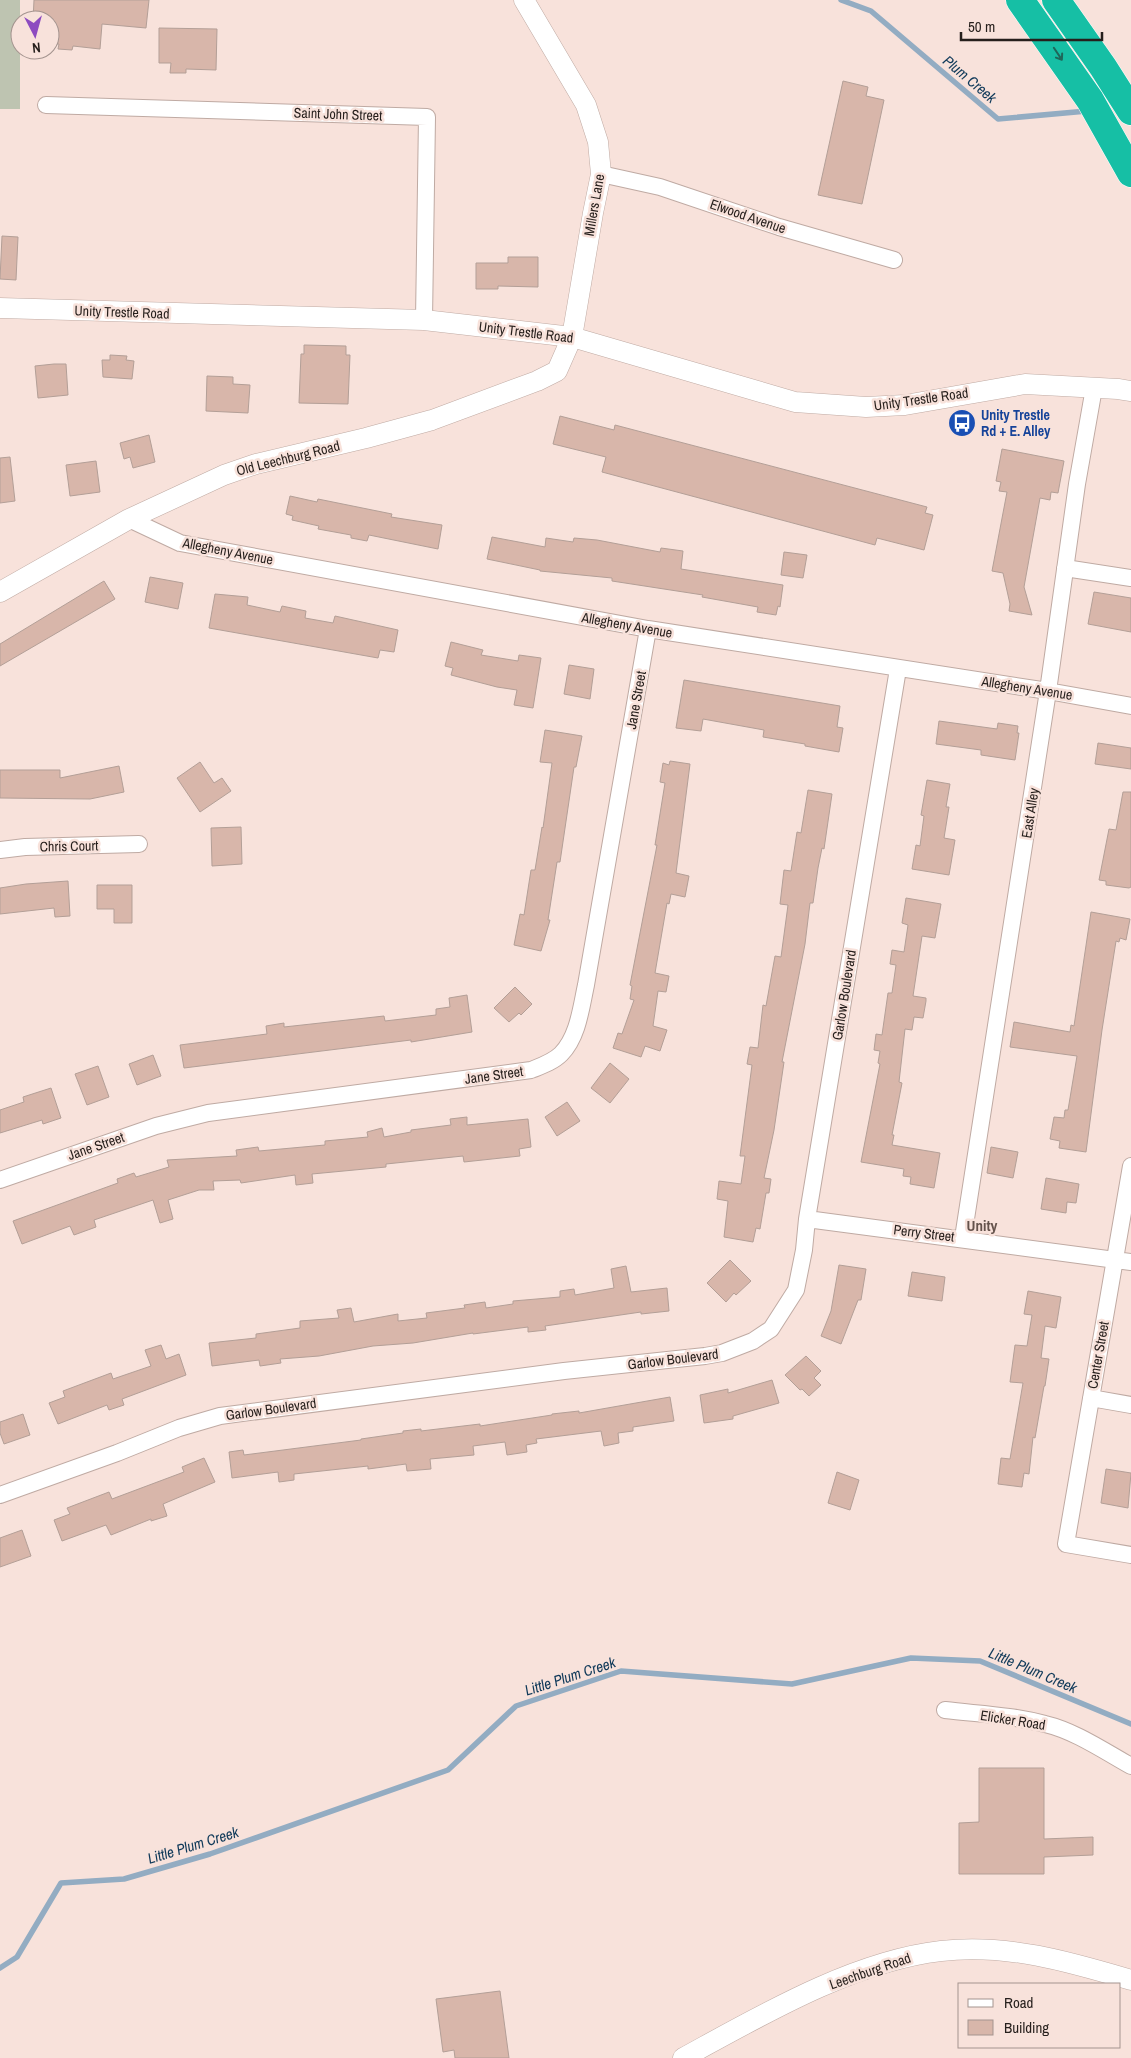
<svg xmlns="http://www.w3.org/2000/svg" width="1131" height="2058" font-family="'Archivo Narrow',sans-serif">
<rect width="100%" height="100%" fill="#f8e2db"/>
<path fill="#bec4b1" d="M0,0H20V109H0Z"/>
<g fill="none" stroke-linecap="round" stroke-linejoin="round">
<path stroke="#93acc2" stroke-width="5.5" d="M841,0L871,11L998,119L1087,111
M0,1968L17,1957L61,1883L124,1879L210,1854L448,1770L516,1706L621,1671L792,1684L911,1658L980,1661L1131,1724"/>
</g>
<path fill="#d8b6aa" stroke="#b39f97" d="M34,0H149L146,28L102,24L100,49L73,46L72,50L58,49L59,44H50V20H33Z
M159,28L217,29L216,70L186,69V73H170L171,63H159Z
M843,81L868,87L866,96L884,100L862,204L818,195Z
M2,236L18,237L16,280L0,279Z
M508,257H538V287L498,286V289H476V263H508Z
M304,345L346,346V355H350L348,404L299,403L301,354H304Z
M110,355L127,356L126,360L134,361L132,379L103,377L102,360H110Z
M54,364H66L68,395L38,398L35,366Z
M207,376L233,377V384L250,385L248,413L206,411Z
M560,416L614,430L615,425L927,507L925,513L933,515L924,550L877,538L875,545L602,472L606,457L553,444Z
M149,435L155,462L133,468L130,457L124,459L120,443Z
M1002,449L1064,461L1058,493L1051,492L1050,500L1040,498L1024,587L1032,615L1009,611L1010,604L1003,573L992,571L1007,492L999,491L1001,482L996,481Z
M10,457L15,501L0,503V458Z
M96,461L100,492L70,496L66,465Z
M290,496L317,502L318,499L392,514L391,517L442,525L438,549L369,535L367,541L351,538V535L318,529L319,526L292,520L293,516L286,514Z
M492,537L545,547L546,538L573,542L574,538L597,540L660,552L661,548L683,551L681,569L783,585L780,607L778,606L776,615L757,612L758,607L702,597L703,595L612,581V578L540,571V570L487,559Z
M784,552L807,555L803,578L781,575Z
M150,577L183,583L178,609L145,602Z
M104,581L115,599L0,666V644Z
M1094,592L1131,598V632L1088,624Z
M215,594L248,597L247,605L280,612L282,606L306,611L305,618L333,623L335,616L398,630L394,652L380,650L378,658L209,628Z
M451,642L483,650L481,655L518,661L519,655L541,658L533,708L514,705L517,690L497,687L451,675L453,668L445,666Z
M569,665L594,669L590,699L564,694Z
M684,680L840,706L837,727L843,728L839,752L805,746V744L763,737L764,730L703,719L701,731L676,728Z
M939,721L997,729L998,723L1018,726L1017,733H1019L1015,760L981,755V750L936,744Z
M545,730L582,736L576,767H574L560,862H557L548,920H550L541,951L514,945L520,914L524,915L531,870H535L542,827L543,828L552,763L540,762Z
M1098,743L1131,748V769L1095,764Z
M670,761L690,764L676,873L689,876L685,897L671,894L669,904L667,903L655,973L669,976L666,992L658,991L653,1026L667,1030L660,1051L645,1046L641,1057L613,1048L618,1033L622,1034L634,1000L630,999L632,986L630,985L657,845H655L665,783L660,782L663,763L669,765Z
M200,762L214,783L222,778L231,791L200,812L177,778Z
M119,766L124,792L90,799L0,798V770H60V778Z
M927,780L950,784L946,807H949L944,838L955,840L949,875L912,869L916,845L920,846L924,816L921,815Z
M808,790L832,794L824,849L822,848L818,868L813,903H810L805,944L782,1062H784L774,1130L764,1178L771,1179L769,1193H766L760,1229L756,1228L753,1242L724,1237L728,1201L717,1199L719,1181L741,1184L745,1156H740L752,1065L747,1064L750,1047L758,1048L763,1005L766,1006L775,956L781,957L788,905L780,904L784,870L791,871L797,832L801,833Z
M1123,792H1131V887L1129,888L1106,885V881L1099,880L1109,829L1116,830Z
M241,827L242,864L212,866L211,828Z
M68,881L70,916L55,917L54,908L0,914V888L26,884Z
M97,885H132V923H114V909H97Z
M906,898L941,904L935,938L922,936L913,996L926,998V1001L923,1018L914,1017L912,1030L905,1029L899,1082L902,1083L892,1135H894L892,1145L940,1153L934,1188L910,1184L911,1177L903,1176L904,1169L861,1162L880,1064L878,1063L880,1051L874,1050L876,1034L882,1035L888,993H892L896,965L890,964L892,950L904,952L908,925L902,923Z
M1091,912L1130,919L1126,940L1120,938L1119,942L1116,941L1102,1030L1086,1152L1059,1148L1060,1141L1050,1139L1054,1117L1064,1118L1065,1110H1068L1077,1056L1010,1047L1014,1022L1070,1032L1071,1025L1074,1026Z
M515,987L532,1004L521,1015L519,1013L509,1022L494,1008Z
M467,995L472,1032L411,1042V1040L184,1068L180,1045L267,1034L266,1026L284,1023V1027L384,1016L385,1021L436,1015V1009L450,1007L449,998Z
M153,1055L161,1076L137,1085L129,1064Z
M610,1063L629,1079L610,1103L591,1088Z
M98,1066L109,1097L87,1105L75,1074Z
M51,1088L61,1118L43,1124L42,1120L0,1133V1110L24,1102L23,1097Z
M567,1102L580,1121L557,1136L545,1117Z
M467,1117V1125L528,1119L531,1147L519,1149L520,1156L464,1162L463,1156L386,1164V1167L312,1174L313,1183L296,1185L295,1175L241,1183L240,1180L213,1181L214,1190H199L168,1200L173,1219L160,1223L153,1200L94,1220L96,1227L74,1235L70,1226L22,1244L13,1221L118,1183L117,1179L134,1173L136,1177L169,1167L167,1160L237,1156L236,1150L258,1147L259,1151L325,1145V1141L368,1137L367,1132L382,1128L384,1137L411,1132V1130L451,1125L450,1119Z
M991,1147L1018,1152L1013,1178L987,1173Z
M1046,1178L1079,1184L1076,1203L1067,1202L1066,1213L1041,1209Z
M730,1260L751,1281L736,1295L734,1293L726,1302L707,1283Z
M839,1265L866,1269L861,1300H858L841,1344L821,1336L831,1311Z
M626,1266L631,1292L667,1288L669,1311L641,1314V1312L545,1326L546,1330L528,1332V1327L473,1334V1333L413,1343L373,1346L319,1356L280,1359L281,1363L260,1366L259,1360L212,1366L209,1343L256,1338V1334L300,1328V1321L339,1318L337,1310L351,1308L354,1322L398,1314V1321L427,1318L426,1313L465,1308L464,1305L485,1302L486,1308L513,1304V1301L560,1297V1291L574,1289L575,1295L614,1288L611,1269Z
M912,1272L945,1277L942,1301L908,1296Z
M1028,1291L1061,1297L1056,1328L1045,1326L1041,1358L1049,1359L1045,1386H1044L1035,1438L1033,1437L1029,1474L1024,1473L1022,1487L998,1484L1001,1458L1010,1459L1023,1383L1010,1382L1015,1345L1027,1346L1032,1315L1024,1314Z
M161,1345L166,1359L179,1354L186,1375L122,1399L124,1405L109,1410L107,1405L58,1424L49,1403L65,1397L63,1391L111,1373L113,1379L151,1366L145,1350Z
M806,1356L821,1371L814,1378L821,1385L809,1396L802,1389L800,1390L785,1375Z
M772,1380L779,1403L733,1416V1419L704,1423L700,1395L728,1389V1393Z
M670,1397L674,1421L633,1427V1431L618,1433L619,1443L604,1446L601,1431L536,1439L537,1443L526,1445L527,1452L507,1455L505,1442L473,1446L474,1455L430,1459L431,1469L407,1471L406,1464L368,1469V1466L294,1474V1480L279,1482L278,1472L232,1478L229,1452L243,1450L244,1455L361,1440V1439L403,1433V1431L421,1429V1431L480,1424V1426L552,1415V1414L579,1411V1413Z
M23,1414L30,1435L4,1444L0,1433V1422Z
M204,1458L215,1482L163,1504L167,1516L151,1521V1519L111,1535L106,1525L62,1541L54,1520L70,1514L67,1508L109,1492L112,1499L184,1472L182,1467Z
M1106,1469L1131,1473L1128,1508L1101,1503Z
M837,1472L859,1480L850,1510L828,1503Z
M22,1530L31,1556L0,1567V1538Z
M979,1768H1044V1839L1093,1837V1855L1044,1857V1874H959V1823L979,1822Z
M500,1991L509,2058H455L454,2050L443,2052L436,1999Z"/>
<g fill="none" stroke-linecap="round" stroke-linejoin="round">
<g stroke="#bfaaa3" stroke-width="18">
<path id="minor" d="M46,105L427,117L424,320
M601,174L660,187L779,227L894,260
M129,519L180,543L648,629L1048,691L1131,706
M1065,568L1131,578
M0,850L25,847L139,844
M1131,1166L1066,1544L1131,1555
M0,1180L156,1126L208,1113L531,1070C541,1066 553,1062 561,1054C578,1037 581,1008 586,985L648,629
M807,1219L1131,1262
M963,1238L1048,691L1077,484L1094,388
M1091,1398L1131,1405
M0,1495L117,1453L179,1428L220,1416L564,1371L705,1356L722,1353L753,1341L771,1329L796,1290L804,1250L807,1219L898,669
M945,1710C978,1714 1012,1715 1045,1724C1075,1731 1104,1751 1131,1766"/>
</g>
<g stroke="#bfaaa3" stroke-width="21">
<path id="tertiary" d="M0,308L424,320L572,337L795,402L866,407L905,405L1025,384L1118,389L1131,391
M0,592L129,519L224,475L256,464L366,438L432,420L537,381L557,371L572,337L593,213L601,174L598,142L586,105L524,0
M683,2058C760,2016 853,1961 941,1951C1006,1943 1070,1962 1131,1980"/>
</g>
<g stroke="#fff" stroke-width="29">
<path id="motorway" d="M1020,0L1090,100L1131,173
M1056,0L1103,67L1131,111"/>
</g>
<use href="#minor" stroke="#fff" stroke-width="16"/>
<use href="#tertiary" stroke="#fff" stroke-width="20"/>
<use href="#motorway" stroke="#16bfa5" stroke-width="28"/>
</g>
<defs><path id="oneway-shaft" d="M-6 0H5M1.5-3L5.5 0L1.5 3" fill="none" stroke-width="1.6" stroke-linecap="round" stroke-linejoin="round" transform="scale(1.25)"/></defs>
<use stroke="#1f675a" href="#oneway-shaft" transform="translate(1058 54) rotate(56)"/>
<defs>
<g id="bus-disc" transform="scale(1.4375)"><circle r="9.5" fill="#1a4fb4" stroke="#f8e2db"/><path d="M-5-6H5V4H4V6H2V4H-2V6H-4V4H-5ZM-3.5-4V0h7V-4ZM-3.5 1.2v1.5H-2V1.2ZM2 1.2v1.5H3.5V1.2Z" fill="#fff"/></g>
</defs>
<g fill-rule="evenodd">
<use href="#bus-disc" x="962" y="423"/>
</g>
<g text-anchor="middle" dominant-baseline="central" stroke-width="5" stroke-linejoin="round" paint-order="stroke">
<g font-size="14" fill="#261f1c" stroke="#f8e2db">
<text transform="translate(338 114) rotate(2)">Saint John Street</text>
<text transform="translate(594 205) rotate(-80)">Millers Lane</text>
<text transform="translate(748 216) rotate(19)">Elwood Avenue</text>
<text transform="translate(122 312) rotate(2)">Unity Trestle Road</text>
<text transform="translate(526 332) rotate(7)">Unity Trestle Road</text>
<text transform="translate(921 399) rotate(-8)">Unity Trestle Road</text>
<text transform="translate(288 458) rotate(-14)">Old Leechburg Road</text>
<text transform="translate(228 551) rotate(11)">Allegheny Avenue</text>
<text transform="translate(627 625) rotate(10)">Allegheny Avenue</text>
<text transform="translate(1027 688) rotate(9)">Allegheny Avenue</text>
<text transform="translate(636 700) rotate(-80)">Jane Street</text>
<text transform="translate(1030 813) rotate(-81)">East Alley</text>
<text transform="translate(69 846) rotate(-1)">Chris Court</text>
<text transform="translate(844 995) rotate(-81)">Garlow Boulevard</text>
<text transform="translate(494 1075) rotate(-8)">Jane Street</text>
<text transform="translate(96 1146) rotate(-19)">Jane Street</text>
<text transform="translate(924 1233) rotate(7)">Perry Street</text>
<text transform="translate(1098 1355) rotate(-80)">Center Street</text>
<text transform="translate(673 1359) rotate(-7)">Garlow Boulevard</text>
<text transform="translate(271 1409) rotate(-8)">Garlow Boulevard</text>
<text transform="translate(1013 1720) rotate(9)">Elicker Road</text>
<text transform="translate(870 1971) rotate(-19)">Leechburg Road</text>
</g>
<g font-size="14" font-weight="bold" fill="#164399" stroke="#f8e2db" text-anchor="start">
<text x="981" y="415">Unity Trestle<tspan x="981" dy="16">Rd + E. Alley</tspan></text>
</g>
<g font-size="15" font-style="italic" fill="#0f3959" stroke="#f8e2db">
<text transform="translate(970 79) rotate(40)">Plum Creek</text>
<text transform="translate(1033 1670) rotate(23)">Little Plum Creek</text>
<text transform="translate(570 1676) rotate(-18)">Little Plum Creek</text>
<text transform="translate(193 1845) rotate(-17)">Little Plum Creek</text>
</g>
<g font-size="15" font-weight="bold" fill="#65534c" stroke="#f8e2db">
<text x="982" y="1225">Unity</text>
</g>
</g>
<rect x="958" y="1983" width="162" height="65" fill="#f8e2db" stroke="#a4948f"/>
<rect x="968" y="1999" width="25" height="8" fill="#ffffff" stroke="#a4948f"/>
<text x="1004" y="2008" font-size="15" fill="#261f1c">Road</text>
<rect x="968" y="2020" width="25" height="15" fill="#d8b6aa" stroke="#a4948f"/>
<text x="1004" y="2033" font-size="15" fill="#261f1c">Building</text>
<g transform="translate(35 35) rotate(174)"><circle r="24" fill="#f8e2db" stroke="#a4948f"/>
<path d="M0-4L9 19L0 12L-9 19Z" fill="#8d4bc0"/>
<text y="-8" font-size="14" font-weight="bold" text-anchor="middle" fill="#261f1c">N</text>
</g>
<path d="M961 32v8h141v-8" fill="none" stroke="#261f1c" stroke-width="2.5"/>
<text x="968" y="32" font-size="15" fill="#261f1c" stroke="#f8e2db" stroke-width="4" paint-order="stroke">50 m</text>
</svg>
